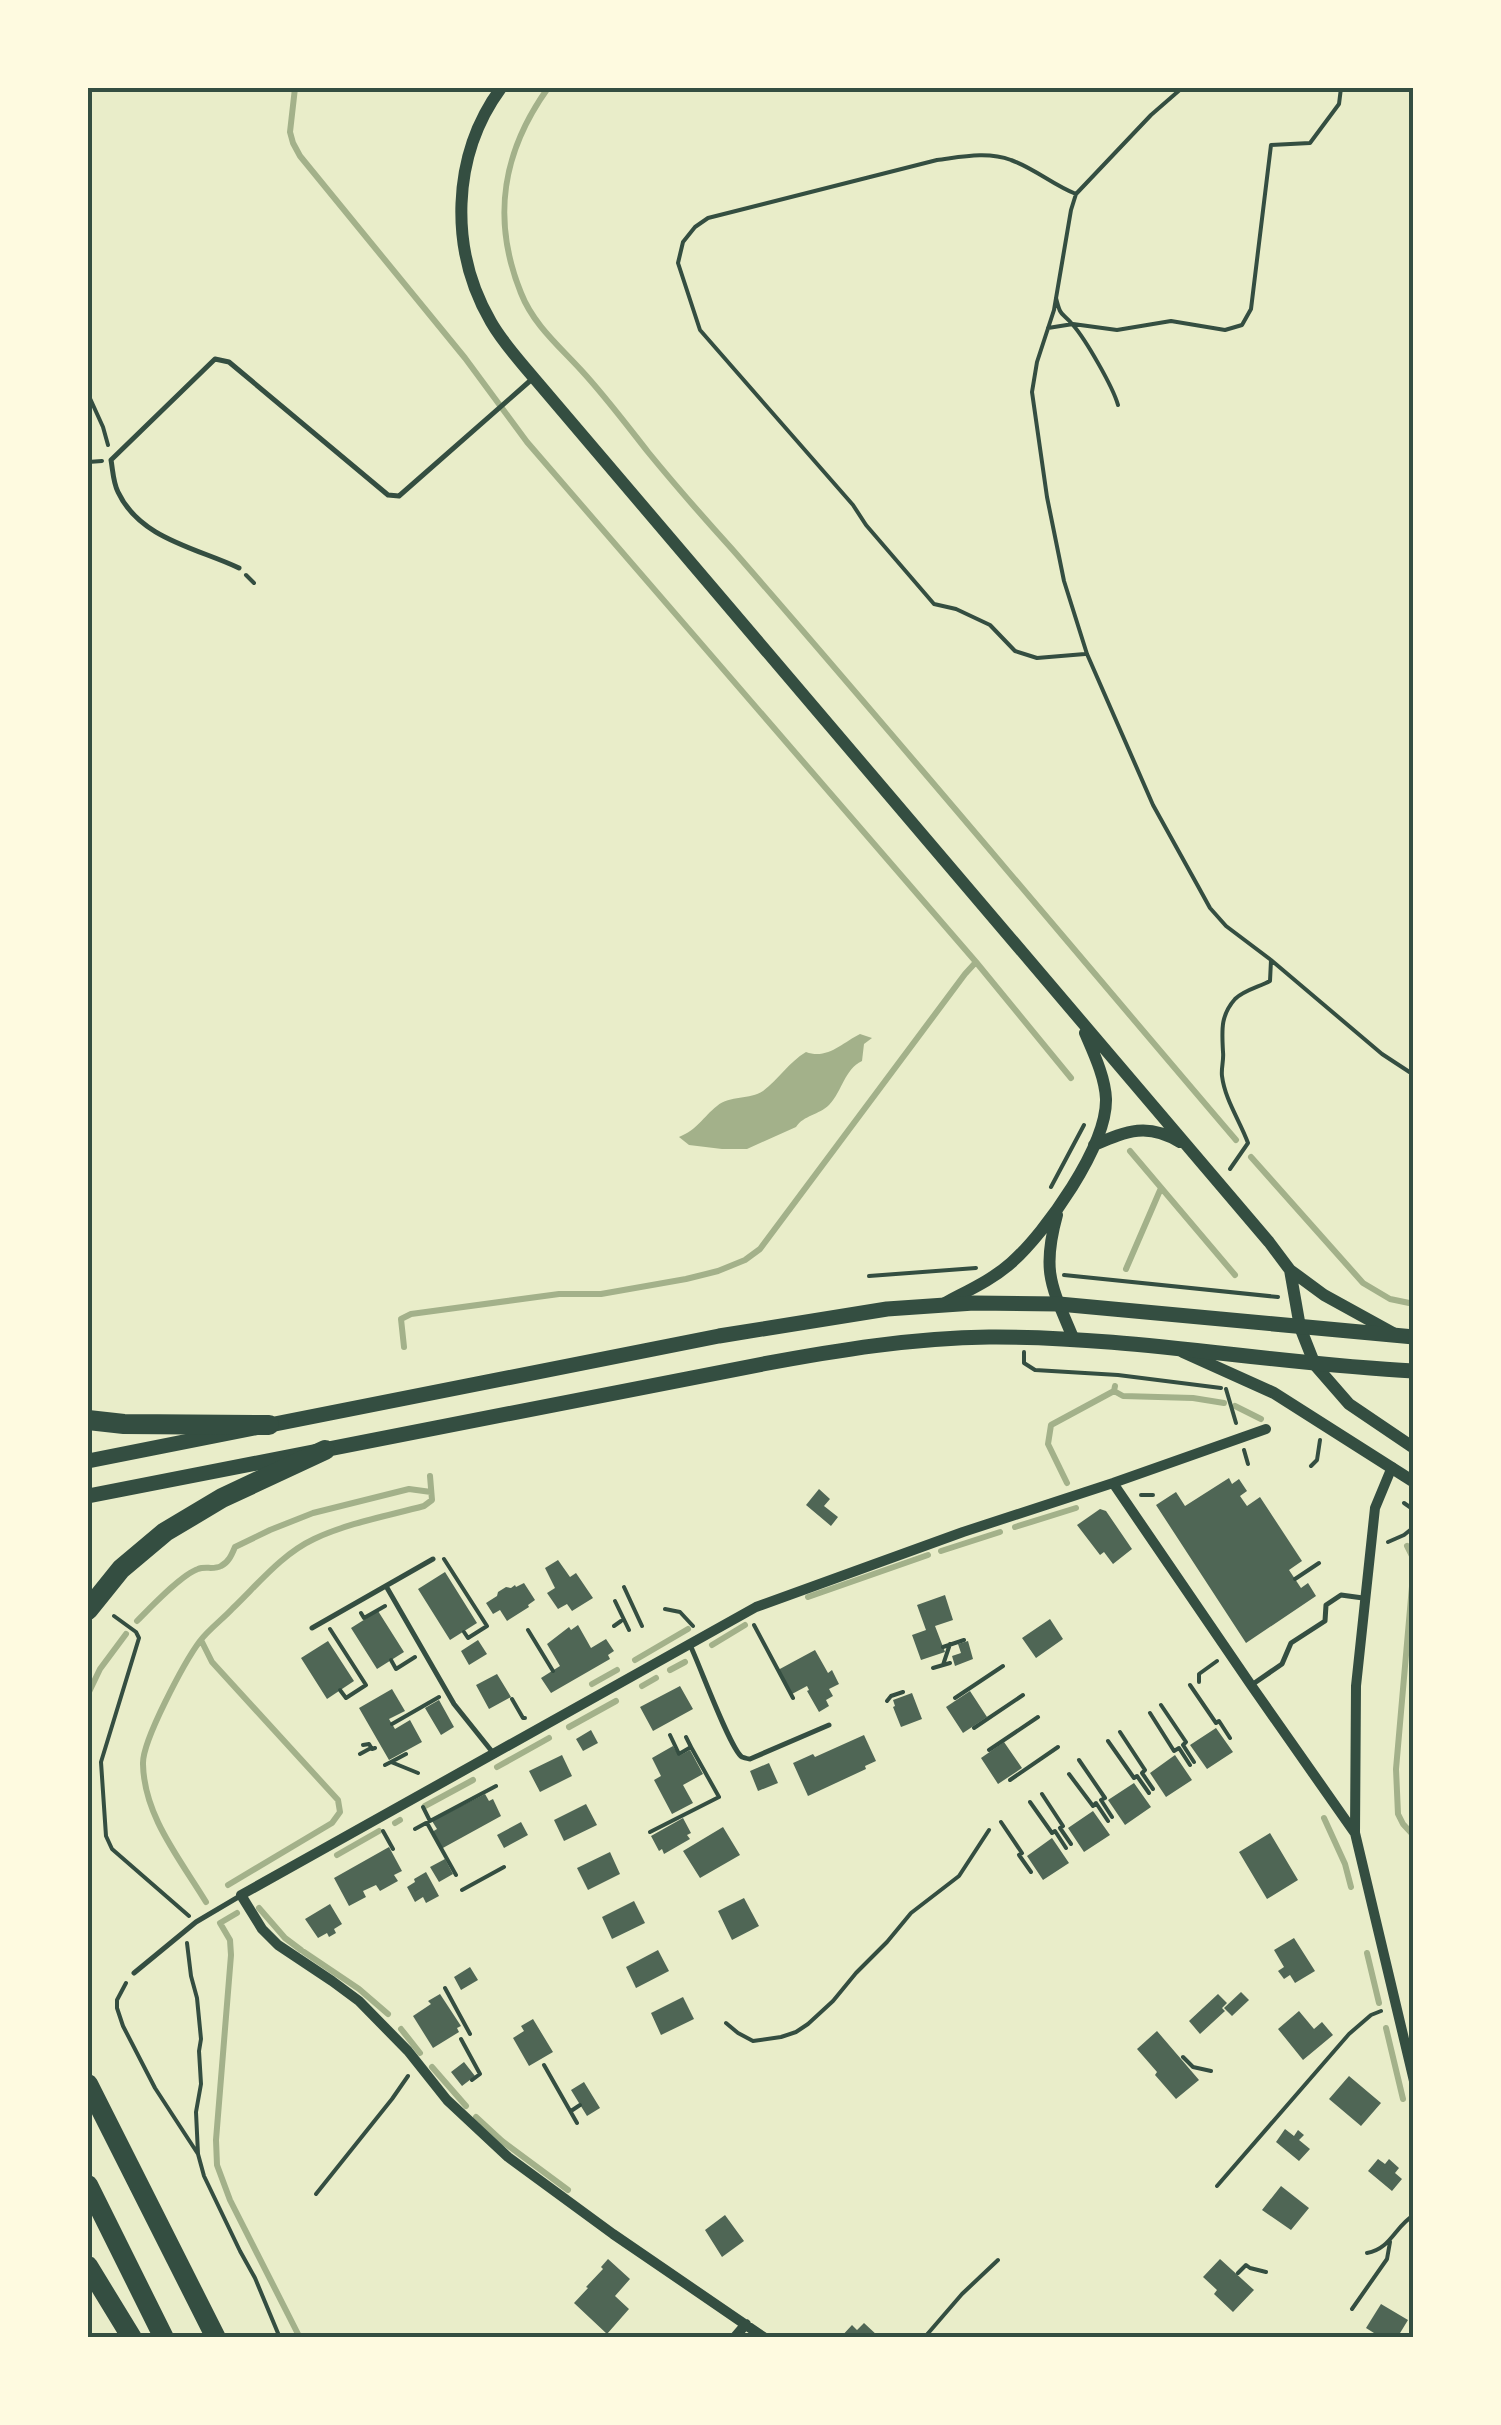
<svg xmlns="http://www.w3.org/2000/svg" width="1501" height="2425" font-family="Inter,sans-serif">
<rect width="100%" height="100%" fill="#e9edc9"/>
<path fill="#a3b18a" d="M860,1034L872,1038L864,1044L862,1061C844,1070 843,1090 829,1105C819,1115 804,1115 796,1127L747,1149H722L689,1145L679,1137C697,1130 703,1117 717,1106C730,1095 750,1100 763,1091C779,1079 789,1062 806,1052C827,1060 842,1043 860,1034Z"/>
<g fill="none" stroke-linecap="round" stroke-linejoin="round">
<path stroke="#a3b18a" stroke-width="6" d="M295,88L290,132L293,143L300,156L465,358L527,442L976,962L1071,1078
M548,88C502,152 491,219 521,293C533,324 559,346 581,370C605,396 626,424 648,452C675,485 703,517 732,549C902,744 1068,943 1236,1140
M1130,1151L1235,1275
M1251,1157L1363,1283L1390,1299L1414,1304
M1126,1269L1161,1188
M404,1347L401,1319L411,1314L559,1294H601L686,1279L718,1271L745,1260L760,1249L965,974L976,962
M1114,1391L1123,1396L1193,1398L1224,1403
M1235,1406L1261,1419
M1067,1483L1048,1444L1051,1425L1114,1391L1115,1386
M1015,1527L1076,1508
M1407,1546L1413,1558V1575L1396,1769L1398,1814L1403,1824L1414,1836
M941,1551L1000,1532
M808,1597L928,1555
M137,1621C150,1608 182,1574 198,1569C205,1566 214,1570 221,1566C229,1562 232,1554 235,1547L270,1530L313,1513L409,1489L431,1492
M201,1640L212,1662L338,1800L340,1812L332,1823L228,1885
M712,1645L745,1625
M635,1660L688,1629
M670,1670L685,1662
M592,1684L617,1670
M642,1686L656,1678
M88,1694L100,1669L126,1634
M569,1727L616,1701
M497,1767L549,1738
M425,1806L473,1780
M1324,1818L1345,1864L1351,1887
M395,1823L400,1820
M337,1855L379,1831
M206,1902C180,1859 144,1816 143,1764C142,1741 185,1661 200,1641C209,1629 223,1619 233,1608C258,1584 282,1554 314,1539C348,1523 387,1516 424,1506L432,1500L430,1476
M259,1908L285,1938L301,1950
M237,1913L220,1923L230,1940L231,1955L216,2140L217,2165L230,2200L300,2338
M304,1952L359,1989L388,2014
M1367,1953L1379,2003
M1386,2028L1403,2099
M401,2029L420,2053
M432,2067L466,2106
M476,2117L502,2141L568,2190"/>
</g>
<path fill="#4f6655" d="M1229,1478L1232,1484L1239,1479L1247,1491L1240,1496L1247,1506L1260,1497L1302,1561L1289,1570L1301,1588L1308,1583L1316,1596L1246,1643L1156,1505L1176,1492L1185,1506Z
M819,1489L830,1499L824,1506L838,1517L831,1526L806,1505Z
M1100,1509L1106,1511L1132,1549L1113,1564L1104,1552L1100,1555L1077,1525Z
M558,1560L570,1577L576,1573L593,1598L572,1611L567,1604L558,1609L547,1593L555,1588L545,1568Z
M445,1572L477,1623L450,1640L418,1589Z
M524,1583L535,1600L528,1605L529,1607L507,1621L500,1610L493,1614L486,1603L497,1596L498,1592L506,1587L511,1588L515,1585L516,1587Z
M945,1595L953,1620L935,1626L945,1652L921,1660L912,1635L926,1630L917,1605Z
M378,1611L404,1652L377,1669L351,1628Z
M1050,1619L1063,1639L1036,1658L1022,1638Z
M578,1625L591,1648L606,1639L614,1651L608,1655L610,1659L551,1693L541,1678L560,1666L547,1644L569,1627L571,1630Z
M478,1640L487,1654L469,1665L461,1651Z
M328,1641L354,1681L327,1699L301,1658Z
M968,1641L973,1659L955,1666L952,1656L961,1653L958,1644Z
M815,1650L828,1673L832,1670L839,1684L829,1689L833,1696L826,1700L829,1706L819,1712L807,1691L809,1690L807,1686L792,1694L778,1670Z
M497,1674L511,1697L489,1709L476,1685Z
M680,1686L693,1709L653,1731L640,1707Z
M392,1689L405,1711L389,1719L395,1729L410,1720L422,1742L389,1760L359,1708Z
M970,1691L987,1717L963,1733L946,1707Z
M912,1693L922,1719L901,1727L893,1707L895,1706L893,1700Z
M439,1700L454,1727L441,1735L425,1708Z
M1216,1728L1233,1752L1207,1769L1190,1745Z
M591,1730L598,1743L583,1751L576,1739Z
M864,1735L876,1761L865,1766L866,1769L808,1796L793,1763L813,1754L815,1757Z
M1004,1742L1022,1768L998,1784L981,1758Z
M673,1746L679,1756L690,1750L703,1774L683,1785L693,1803L672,1814L654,1780L661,1776L652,1758Z
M562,1755L572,1776L540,1792L529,1771Z
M1175,1755L1192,1780L1166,1797L1150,1773Z
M769,1763L778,1783L758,1791L750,1771Z
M1134,1783L1151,1807L1125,1825L1108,1800Z
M485,1794L489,1801L493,1799L501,1816L441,1849L432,1832L437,1829L432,1821Z
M586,1804L597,1825L564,1841L554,1820Z
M1093,1811L1110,1835L1084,1852L1068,1828Z
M683,1818L691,1833L687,1835L690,1839L664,1854L662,1849L659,1851L651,1836Z
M521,1822L528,1835L504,1848L497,1835Z
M723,1827L740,1855L700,1878L683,1851Z
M1270,1833L1298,1880L1267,1899L1239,1852Z
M1052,1838L1069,1863L1043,1880L1027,1856Z
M389,1847L402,1871L394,1875L398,1881L380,1891L376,1885L363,1891L366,1897L349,1906L334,1878Z
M610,1852L620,1874L588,1890L577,1868Z
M445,1859L453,1874L439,1882L430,1867Z
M426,1872L439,1896L426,1903L423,1897L415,1902L407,1887L415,1882L414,1879Z
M744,1898L759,1926L732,1940L718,1911Z
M634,1901L645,1923L612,1939L602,1917Z
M330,1904L342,1924L334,1929L336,1933L329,1937L327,1933L318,1938L305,1919Z
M1294,1938L1315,1971L1295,1983L1290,1975L1284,1979L1278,1971L1284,1967L1274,1950Z
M658,1950L669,1971L636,1988L626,1967Z
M470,1967L478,1980L461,1990L454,1977Z
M1241,1992L1249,2000L1232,2016L1224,2008Z
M440,1994L461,2026L457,2028L459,2032L433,2048L413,2016L431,2004L428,2001Z
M1218,1994L1227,2003L1222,2008L1225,2011L1200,2034L1189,2021Z
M683,1997L694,2019L661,2035L651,2013Z
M1299,2011L1314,2029L1322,2022L1333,2035L1303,2060L1278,2029Z
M533,2019L553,2052L529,2066L513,2038L524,2031L521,2026Z
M1157,2031L1199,2080L1176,2099L1155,2075L1157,2072L1137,2049Z
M464,2062L475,2076L462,2086L451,2072Z
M1349,2076L1381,2103L1361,2126L1329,2099Z
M584,2082L600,2108L587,2116L571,2090Z
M1285,2129L1294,2136L1298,2130L1304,2135L1299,2140L1310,2149L1299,2161L1276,2142Z
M1378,2159L1385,2164L1389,2159L1399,2168L1395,2173L1402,2179L1392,2191L1368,2171Z
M1281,2186L1309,2208L1291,2230L1262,2210Z
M725,2215L744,2241L722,2257L705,2230Z
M608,2259L630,2279L615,2296L629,2309L607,2334L574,2303L588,2288L586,2287L603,2269L601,2267Z
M1220,2259L1254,2290L1233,2312L1214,2294L1217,2290L1203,2277Z
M1381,2304L1408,2320L1397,2338H1382L1366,2328Z
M864,2323L878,2336L876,2338H840L852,2325L857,2330Z"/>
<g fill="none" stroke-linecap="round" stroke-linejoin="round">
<path stroke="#344e41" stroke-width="4" d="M1182,88L1151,115L1076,194L1071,210L1054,310L1037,362L1032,392L1047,497L1064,581L1087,654L1153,805L1199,888L1210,908L1226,926L1271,960L1270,981C1259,987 1244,990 1235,999C1220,1016 1222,1031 1223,1052C1224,1060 1221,1068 1222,1076C1225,1100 1240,1121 1248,1143L1230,1169
M1076,194C1053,185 1034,168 1011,160C987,151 961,157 937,160L708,218L695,227L683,242L678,263L700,330L853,505L866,525L934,604L956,609L990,625L1015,651L1037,658L1085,654
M1056,298C1061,318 1061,311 1073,325C1086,340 1113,387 1118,405
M1048,328L1073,324L1117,330L1171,321L1225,330L1242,325L1251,309L1271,145L1310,143L1339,104L1341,88
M88,394L103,427L108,445
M88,462L102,461
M246,575L254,583
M1271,960L1382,1054L1414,1075
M1051,1187L1084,1125
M1064,1275L1278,1297
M869,1276L976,1268
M1024,1352V1363L1035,1370L1118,1375L1221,1388
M1226,1389L1236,1423
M1244,1450L1248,1464
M1311,1466L1317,1460L1320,1440
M1141,1495H1153
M1404,1503L1414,1510
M1388,1542L1404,1535L1414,1527
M444,1559L487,1626L468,1638L464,1632
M1295,1579L1319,1563
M624,1587L642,1626
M615,1601L629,1630
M665,1609L680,1612L693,1626
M361,1613L364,1618L385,1606
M114,1616L136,1632L139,1638L101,1762L106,1836L112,1849L189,1916
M754,1625L793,1698
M614,1626L621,1621
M330,1629L366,1685L346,1698L340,1690
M528,1630L553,1671
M943,1647L964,1640
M391,1660L396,1669L415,1657
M943,1665L950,1644
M933,1668L950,1663
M1199,1682V1674L1217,1661
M1190,1685L1216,1723L1219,1721L1230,1738
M955,1698L1003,1666
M512,1699L523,1718H525
M887,1701L891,1696L903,1692
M1161,1705L1186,1742L1183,1745L1194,1762
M1150,1713L1174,1751L1179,1748L1190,1765
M392,1724L439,1697
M974,1728L1023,1695
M1120,1732L1145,1770L1142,1773L1153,1789
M686,1737L691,1747
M1108,1741L1134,1778L1137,1776L1149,1793
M363,1745L369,1744L372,1749L375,1748
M989,1750L1038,1717
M360,1754L371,1748
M1079,1760L1105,1798L1101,1800L1112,1817
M391,1762L406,1754
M385,1765L391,1762L418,1773
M1069,1774L1093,1806L1096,1803L1108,1821
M1010,1780L1058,1747
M1042,1794L1063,1826L1060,1828L1071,1844
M1030,1802L1052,1833L1055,1831L1066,1848
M423,1807L430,1821L496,1786
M1001,1822L1022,1853L1019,1855L1031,1872
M427,1823L456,1875
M415,1829L426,1823
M383,1831L393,1849
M650,1832L719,1797L691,1747L679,1754L670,1735
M462,1890L504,1867
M187,1943L191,1976L197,1998L201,2039L199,2051L201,2084L196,2112L198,2154L204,2176L240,2251L255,2278L280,2338
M126,1983L117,2000V2008L123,2026L155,2088L198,2154
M445,1988L470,2034
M726,2023L738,2033L753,2041L781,2037L796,2032L808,2024L833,2001L856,1973L887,1942L911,1913L959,1876L989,1830
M461,2039L480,2074L472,2080
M1183,2057L1193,2067L1211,2071
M544,2065L577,2123
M571,2111L580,2105
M1217,2186L1349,2034L1371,2015L1381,2011
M316,2194L392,2099L408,2076
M1367,2253C1391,2249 1395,2226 1414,2215
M1238,2273L1246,2265L1250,2268L1266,2272
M1352,2309L1387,2259L1390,2242
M924,2338L962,2294L998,2260"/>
<path stroke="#344e41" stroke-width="5" d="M239,568C197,548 140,539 118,492C113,482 113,471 111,460L215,359L229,362L388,495L399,496L531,380
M386,1586L454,1704L494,1754
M312,1628L433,1559
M690,1645C699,1663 730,1749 742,1757C745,1758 748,1759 750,1759L829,1725
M1253,1684L1282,1664L1291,1643L1325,1621L1326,1605L1341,1595L1363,1598
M134,1973L196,1922L240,1896"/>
<path stroke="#344e41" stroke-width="10" d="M1392,1467L1375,1508L1356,1686L1355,1833L1414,2081
M1113,1483L1251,1685L1354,1832
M734,2338L746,2324
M765,2338L613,2234L508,2157L447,2100L408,2051L359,2001L332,1981L278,1945L262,1929L241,1895L756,1607L963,1532L1113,1483L1266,1429"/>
<path stroke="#344e41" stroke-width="12" d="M501,88C451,156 449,250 491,322C503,343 519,360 534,378L1269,1242L1290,1270L1300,1327L1315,1365L1349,1404L1414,1448
M1094,1145C1127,1131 1147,1122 1180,1142
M1057,1215C1041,1273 1052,1287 1074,1340
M1290,1270L1324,1295L1393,1333
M945,1303C967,1291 992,1280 1011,1263C1046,1232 1107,1146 1106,1099C1105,1077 1094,1054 1085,1033
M1183,1352L1274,1393L1414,1482"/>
<path stroke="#344e41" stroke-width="15" d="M88,1461L719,1336L887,1309L974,1303L1059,1304L1414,1337
M88,1496L763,1364C838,1350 913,1338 989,1337C1131,1336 1272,1364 1414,1371"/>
<path stroke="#344e41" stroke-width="20" d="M88,1420L124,1424L269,1425
M88,1610L121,1569L165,1532L222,1498L325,1450
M88,2084L216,2338
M88,2185L164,2338
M88,2266L132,2338"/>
</g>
<rect width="1501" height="2425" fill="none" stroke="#fefae0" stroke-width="180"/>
<rect x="90" y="90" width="1321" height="2245" fill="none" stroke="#344e41" stroke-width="4"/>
</svg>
